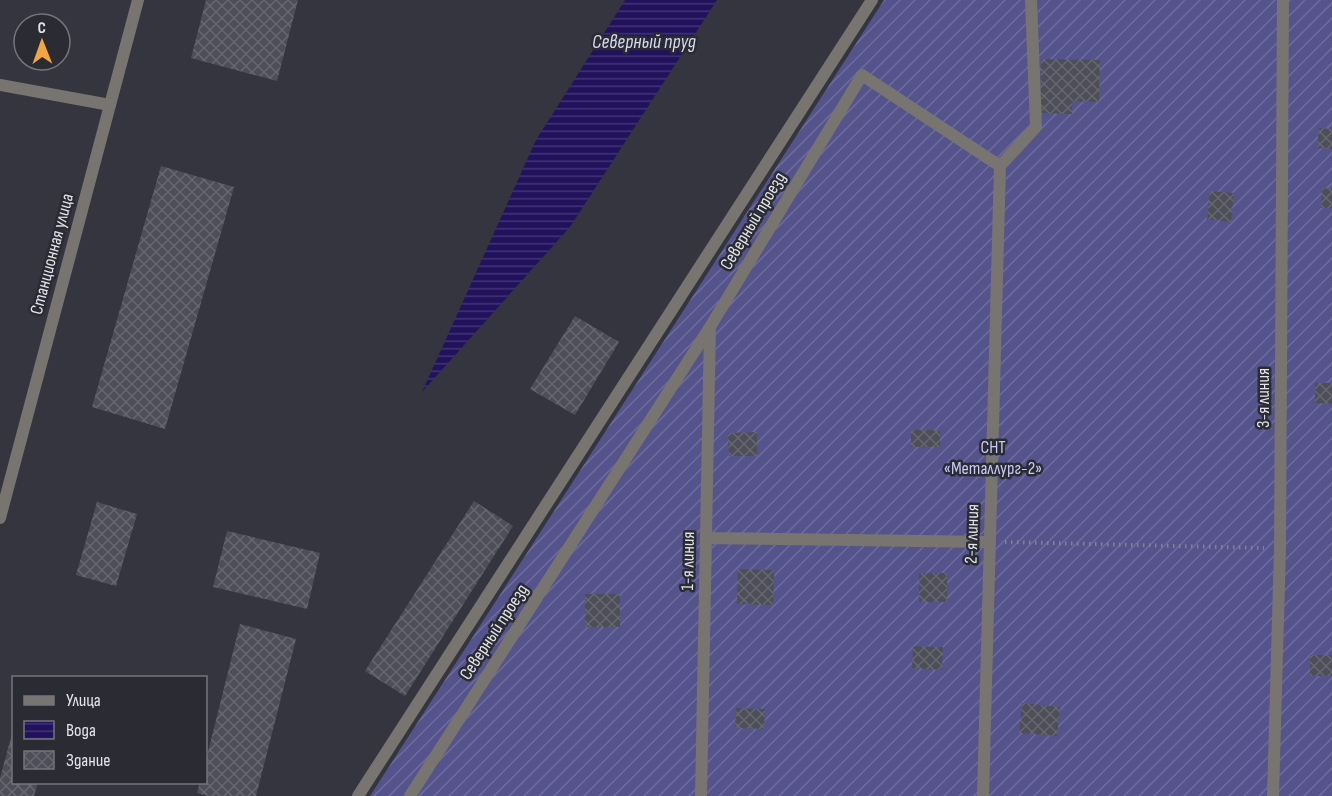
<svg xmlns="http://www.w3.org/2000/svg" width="1332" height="796" font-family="'Sofia Sans Condensed',sans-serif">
<defs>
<pattern id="garden-furrows" width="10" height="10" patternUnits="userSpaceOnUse" patternTransform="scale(1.5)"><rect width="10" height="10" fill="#55538c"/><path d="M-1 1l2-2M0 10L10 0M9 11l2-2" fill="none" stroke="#6d6c9c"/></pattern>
<pattern id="water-rules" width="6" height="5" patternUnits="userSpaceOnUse" patternTransform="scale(1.5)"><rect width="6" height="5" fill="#22125d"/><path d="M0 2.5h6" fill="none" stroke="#423474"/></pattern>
<pattern id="building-cross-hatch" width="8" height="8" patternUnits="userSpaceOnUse" patternTransform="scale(1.5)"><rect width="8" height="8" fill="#4d4e58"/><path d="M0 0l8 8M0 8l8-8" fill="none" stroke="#666770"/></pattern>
</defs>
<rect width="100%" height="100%" fill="#34353e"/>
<path fill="url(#garden-furrows)" d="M884,0H1332V796H370Z"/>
<path fill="url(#water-rules)" d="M625,0H717L570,227L422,392L536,140Z"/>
<path fill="url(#building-cross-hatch)" d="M206,0H298L277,81L191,58Z
M1041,59L1100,60L1099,102L1072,101V114L1040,113Z
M1319,128L1332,129V149L1317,148Z
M161,166L234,187L165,429L92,407Z
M1322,188L1332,189V208H1321Z
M1210,191L1234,193L1231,222L1207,219Z
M575,316L619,342L575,415L530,389Z
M1315,383H1332V404L1315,403Z
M911,430H940V447H911Z
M757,432V456H729L728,433Z
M474,501L513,526L405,696L365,671Z
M97,502L137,514L116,586L76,575Z
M227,531L320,553L307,609L213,587Z
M738,569L774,570L773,605L737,604Z
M919,573H947V602H919Z
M585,594H620V627H585Z
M240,624L296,639L256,796H208L197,793L200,782H206V760Z
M913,646L943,647L942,670L912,668Z
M1310,655H1332V676H1310Z
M1022,703L1060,707L1057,736L1019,733Z
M736,708L765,709L764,729L735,728Z
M13,730L14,782H38L34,796H0V778Z"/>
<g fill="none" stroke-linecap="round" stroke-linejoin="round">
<path stroke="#83848b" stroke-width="4" stroke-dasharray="1.5 4.5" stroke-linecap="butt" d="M1005,542L1264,548"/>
<path stroke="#787470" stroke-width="12" d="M0,85L110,105
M1000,166L1036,127L1031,0
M706,538L990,542
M410,796L710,327L862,75L1000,166
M701,796L710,327
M983,796L1000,166
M1273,796L1280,548L1283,0"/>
<path stroke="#787470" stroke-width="12" d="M0,518L138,0
M358,796L872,0"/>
</g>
<g text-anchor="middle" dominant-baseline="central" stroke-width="5" stroke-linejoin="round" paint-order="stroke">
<g font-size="18" fill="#e3e3e9" stroke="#2a2b33">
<text transform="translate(753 221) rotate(-59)">Северный проезд</text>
<text transform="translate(52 254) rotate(-75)">Станционная улица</text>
<text transform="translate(1263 398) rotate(-90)">3-я линия</text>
<text transform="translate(972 534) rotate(-88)">2-я линия</text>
<text transform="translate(688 561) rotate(-89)">1-я линия</text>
<text transform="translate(494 632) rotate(-57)">Северный проезд</text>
</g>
<g font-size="18" fill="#c8c9f6" stroke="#2a2b33">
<text x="993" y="447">СНТ<tspan x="993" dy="21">«Металлург-2»</tspan></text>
</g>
<g font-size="20" font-style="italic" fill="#d7d8ee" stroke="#2a2b33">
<text x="644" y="42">Северный пруд</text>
</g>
</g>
<rect x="12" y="676" width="195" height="108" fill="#2a2b33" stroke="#74757c" stroke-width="1.5"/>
<rect x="24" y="696" width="30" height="9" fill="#787470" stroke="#74757c" stroke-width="1.5"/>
<text x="66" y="706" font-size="18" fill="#e3e3e9">Улица</text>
<rect x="24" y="721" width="30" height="18" fill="url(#water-rules)" stroke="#74757c" stroke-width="1.5"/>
<text x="66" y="736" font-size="18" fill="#e3e3e9">Вода</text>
<rect x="24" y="751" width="30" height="18" fill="url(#building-cross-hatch)" stroke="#74757c" stroke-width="1.5"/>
<text x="66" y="766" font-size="18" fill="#e3e3e9">Здание</text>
<g transform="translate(42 42) rotate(359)"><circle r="28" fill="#2a2b33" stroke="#74757c" stroke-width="1.5"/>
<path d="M0-4.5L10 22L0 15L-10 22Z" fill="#f2a541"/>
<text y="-9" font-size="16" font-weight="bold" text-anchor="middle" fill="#e3e3e9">С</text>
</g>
</svg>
